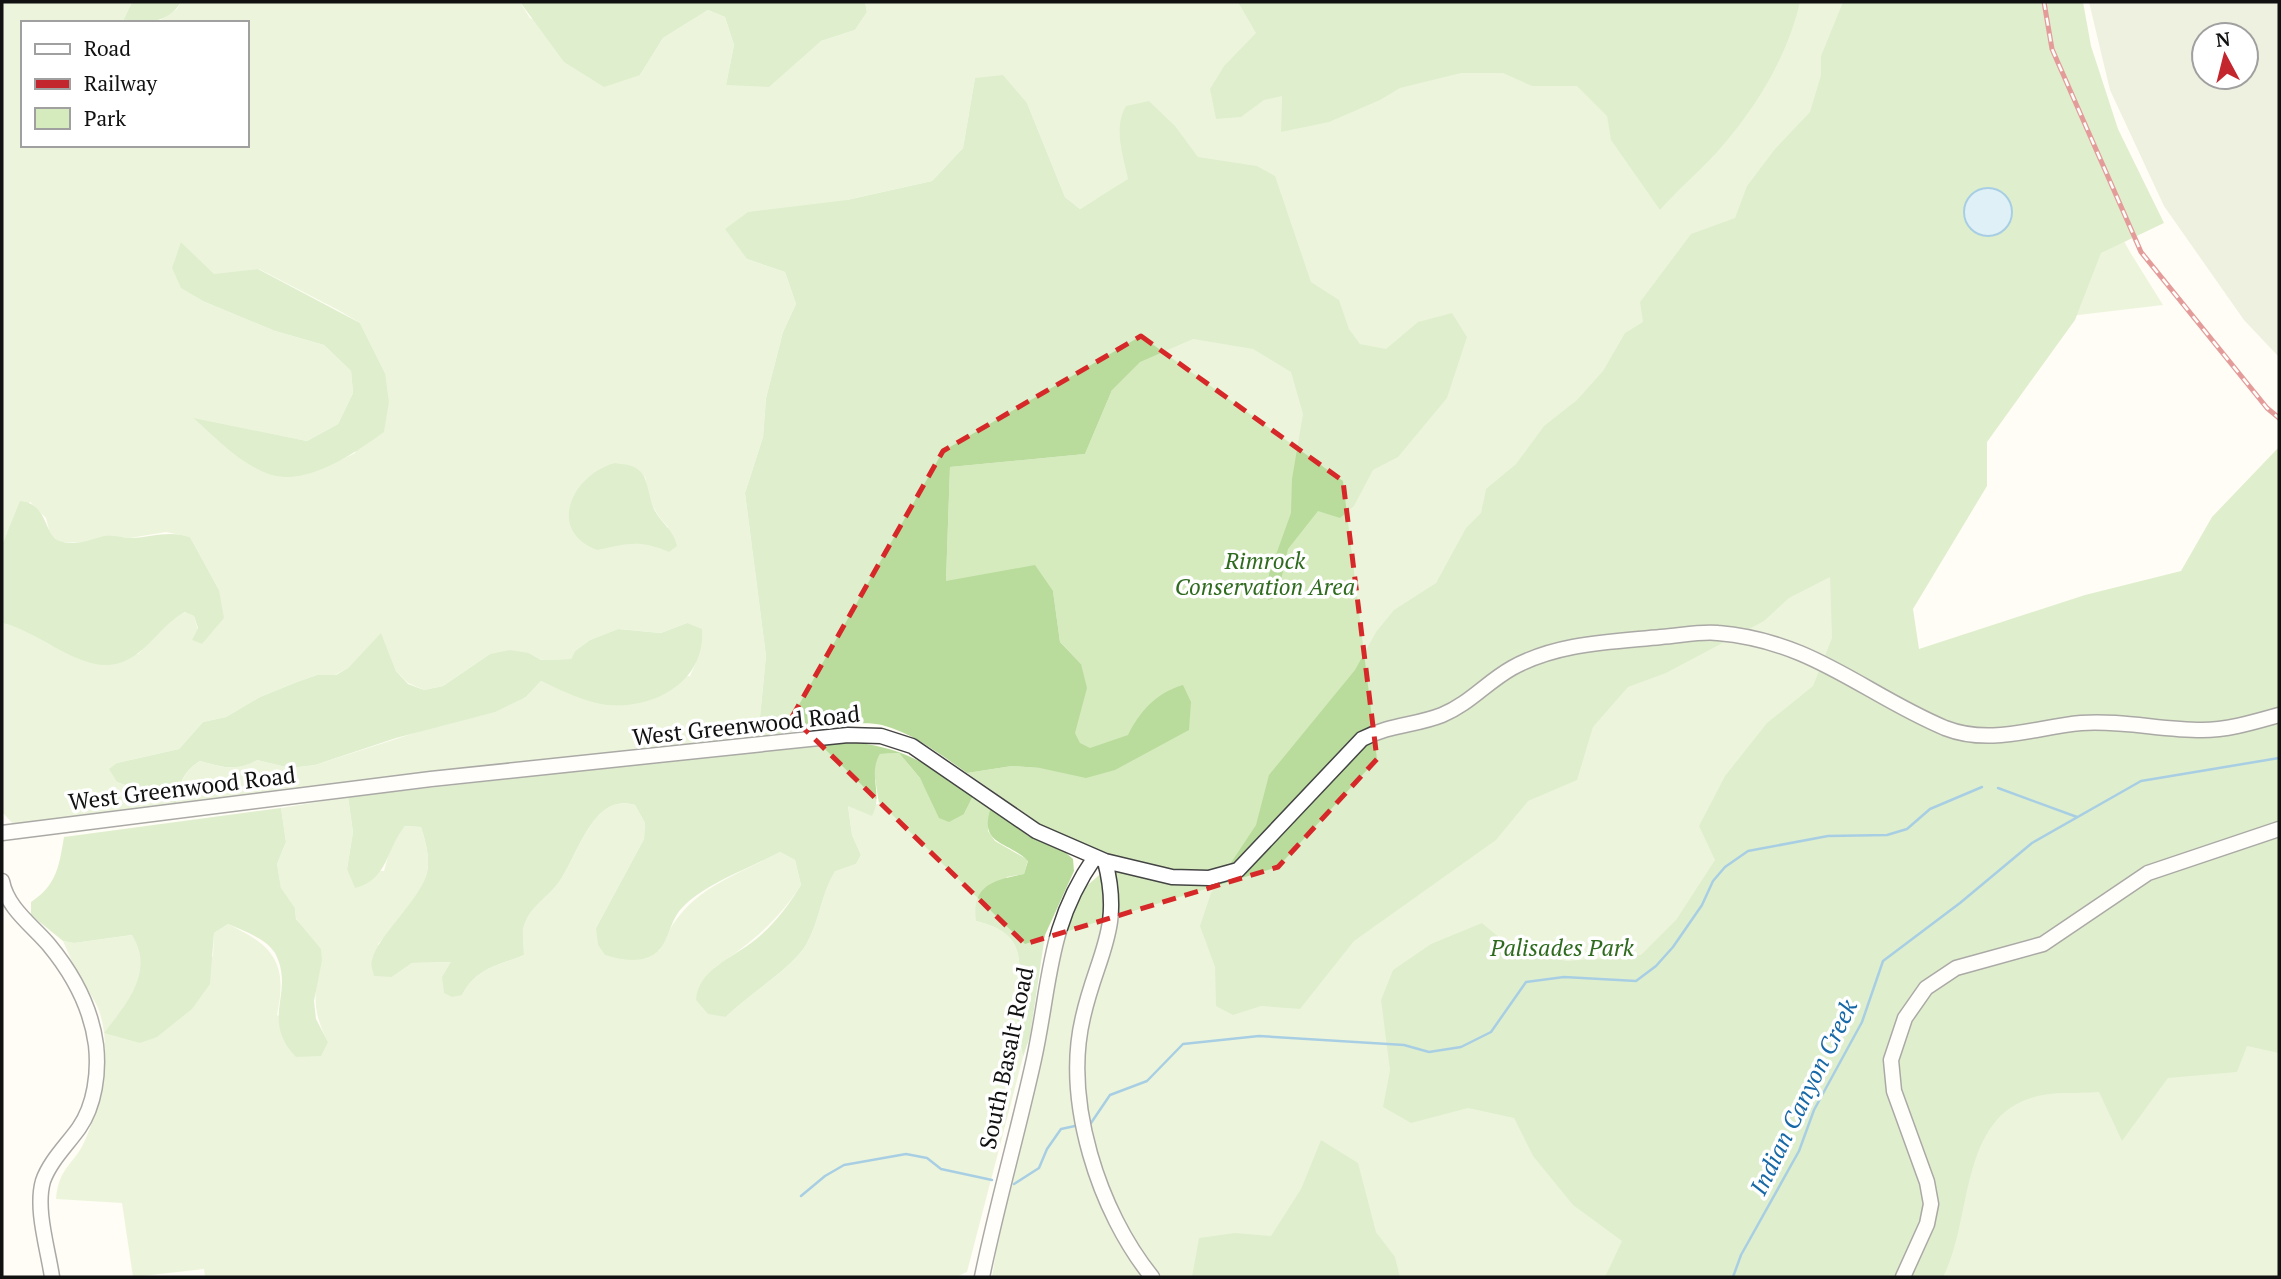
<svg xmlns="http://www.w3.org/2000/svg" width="2281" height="1279" font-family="'PT Serif',serif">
<rect width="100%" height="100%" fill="#fffdf5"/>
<path fill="#d5ebbd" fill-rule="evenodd" d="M2,2H132L122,23H23V145H247V23H156L177,9L181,2H520L530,18L640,75L663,38L708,10L725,17L734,45L726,85L797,60L821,41L855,30L867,12L865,2H2030L2079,159L2130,252L2163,305L1953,330L1864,666L2151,860L1888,1277H992L1000,1226L1039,1062L1066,920L1082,890L1119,858L1046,828L967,773L1012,766L1040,768L1081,664L1060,642L1053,591L946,581L950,467L1085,454L1112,390L1096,199L1080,209L1065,197L1027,103L975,78L963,148L932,181L847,200L747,259L785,272L796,304L783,332L766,398L763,437L745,493L766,656L758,737L13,824L2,812V623L21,628L52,646L138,654L173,618L186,612L194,616L202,644L219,590L190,537L166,532L130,538L103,537L92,543L59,542L50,534L46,518L30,502L7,533L2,545ZM181,242L214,275L259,269L338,310L360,323L385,373L355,453C272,495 258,474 194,419L307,441L338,424L353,393L351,371L324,345L275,331L205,302ZM645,476C648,497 653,512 668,527L662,549L649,543H632ZM687,623L696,662L690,676L554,687L541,681L526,697L315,765L290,768L257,760C236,772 222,767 200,761C183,771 180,785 176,804L117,782V763L179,749L203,722L226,717L260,697L297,682L317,675H335L348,668L381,634L396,671L408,683L424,690L443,686L490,654L529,653L541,660L571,659L575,651L590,640L618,629L661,633Z
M899,753L920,778L934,804L964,814L974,794L991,807L988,831L995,841L1028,860L1024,874L1007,877L976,921C1036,935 1016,972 1017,1018C1018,1031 1021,1044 1023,1057L967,1272L956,1277H205L204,1269L133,1277L122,1203L56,1199C59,1165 75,1165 86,1138C102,1101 113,1046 98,1008C94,998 86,989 81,980C74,968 69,954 63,941L74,943L133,935C155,975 129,1001 105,1032L213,956L214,933L228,924C274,946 288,963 277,1015L328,1042C312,1011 313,994 322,961L296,918L295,908L281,889L277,864L286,842L281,808L348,797L353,832L347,869L384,871L392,842L405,826L421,827C426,842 431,861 426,876C418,900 396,926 378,944L392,977L412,963L452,962L462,995C477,967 497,966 524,955C524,945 521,931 525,923C531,907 545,899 556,886C577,861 591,791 635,805L645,823L644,839L596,928L659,951C684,890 725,881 780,852L795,860L801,885C778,921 750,944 714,968L726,1017C747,996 793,967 806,945C820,920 821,894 835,870L856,864L861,855L852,835L848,806L879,804L873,765L880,754Z
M2279,836V1277H1906L1899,1038Z"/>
<path fill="#b9dc9c" d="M132,2H181C168,24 145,23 122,23Z
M520,2H865L867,12L855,30L821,41L769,87L726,85L734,45L725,17L708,10L663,38L640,75L604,87L564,62Z
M1238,2H1800C1788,54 1759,103 1724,144C1705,167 1680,187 1660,210L1611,140L1607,116L1577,86H1532L1503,73H1461L1400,88L1380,100L1329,122L1281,132L1282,96L1264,100L1241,117L1216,119L1210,89L1224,66L1256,33Z
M1843,2H2083L2091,46L2118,129L2164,223L2101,253L2075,320L1987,442V486L1913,609L1919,649L2085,595L2181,571L2212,517L2279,447V1053L2247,1046L2237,1072L2168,1078L2122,1141L2099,1092C2079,1094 2053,1091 2034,1097C1958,1118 1973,1221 1943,1277H1605L1622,1241L1573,1205L1533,1156L1514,1118L1468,1108L1411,1123L1383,1107L1390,1070L1381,1000L1393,970L1431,944L1482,923L1514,950L1567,961L1641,955L1676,920L1715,860L1699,826L1725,776L1767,723L1813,686L1832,638L1830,577L1789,598L1764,621L1666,673L1628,687L1593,727L1577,780L1528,801L1496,840L1354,941L1300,1009L1261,1006L1233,1015L1216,1006L1215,967L1200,926L1211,893L1256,825L1269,775L1355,670L1376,632L1394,610L1436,583L1466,528L1481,513L1486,489L1516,464L1544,426L1577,400L1603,371L1625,333L1643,322L1640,302L1691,234L1735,218L1747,186L1775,149L1810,112L1821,75V56Z
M1003,75L1027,103L1065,197L1080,209L1128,179C1123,155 1113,128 1126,106L1149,101L1175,126L1198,157L1257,166L1275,176L1311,282L1339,300L1349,329L1360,344L1386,349L1418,322L1452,313L1467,337L1447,398L1398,457L1373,470L1354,506L1340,518L1318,511L1288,549L1277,598L1268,600L1269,574L1291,513L1292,479L1303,414L1291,372L1253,349L1193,339L1140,362L1112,390L1085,454L950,467L946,581L1035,565L1053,591L1060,642L1081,664L1087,688L1075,733L1080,743L1090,748L1128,735C1140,711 1156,693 1183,685L1191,702L1189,730L1115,770L1086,778L1040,768L1012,766L967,773C941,755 913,733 882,725C854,718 789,733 758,737L766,656L745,493L763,437L766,398L783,332L796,304L785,272L747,259L725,229L748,212L847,200L932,181L963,148L975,78Z
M181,242L214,274L258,269L360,323L385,373L389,402L384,432C355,453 304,489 266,473C238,462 215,437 193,418L307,441L338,424L353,393L351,371L324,345L275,331L205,302L181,288L172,268Z
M615,463C626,465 633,464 641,472C648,480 649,498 654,509C661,523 674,530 677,546L669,552C637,539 629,544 597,550C545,530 573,474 615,463Z
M20,501C51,504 42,539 63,542C81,545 88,540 104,536C113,534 122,538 131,538C152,537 169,530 190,537L219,590L224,618L202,644L192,640L198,628L194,616L185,612C162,624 150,649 127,660C88,681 39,630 2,623V545Z
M687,623L702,629C706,681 655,709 608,705C587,703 560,690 541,681L526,697L495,712L396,738L315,765L290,768L257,760C237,772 222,767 200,761C183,771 179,785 176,804L117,782L109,769L117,763L179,749L203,722L226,717L260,697L297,682L317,675H336L348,668L381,633L396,671L408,684L424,690L443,686L490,654L510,650L529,653L541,660L571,659L575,651L590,640L618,629L661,633Z
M844,741C905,747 924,763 974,794L964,814L949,822L939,818L920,778L899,753L880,754C867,775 884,795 872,816L848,806L852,835L861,855L856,864L835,871C821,894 820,920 806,945C793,967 747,996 726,1017L708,1014L696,1000C698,969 733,958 755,940C774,925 788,906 801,885L795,860L780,852C749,869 705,883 681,909C670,921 668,943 657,952C643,964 621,960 605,955L598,945L596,928L644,839L645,823L635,805C591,791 577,861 556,886C545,899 531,907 525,923C521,931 524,945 524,955C497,966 477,967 462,995L452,997L444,993L442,977L451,962L412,963L392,977L374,976C373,971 370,965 372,960C377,937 416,904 426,876C431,861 426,842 421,827L405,826C386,849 388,880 355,888L347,869L353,832L348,797Z
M991,807L1028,836L1065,852L1073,859L1074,871L1045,935L1030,1036L1023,1057C1021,1044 1018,1031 1017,1018C1016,972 1036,935 976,921C971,885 994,880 1024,874L1028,861C1007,840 978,846 991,807Z
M281,808L286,842L277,864L281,888L295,908L296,919L321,949L322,961L314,1001L316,1019L328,1042L321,1056L296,1057C259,1019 296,993 275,953C266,938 243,931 228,924L214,933L210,984L192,1009L157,1037L140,1043L104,1033C127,1003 155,972 132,935L74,943L63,941L31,915V902C57,885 59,866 64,837Z
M1321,1140L1358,1163L1376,1232L1395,1257L1400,1277H1192L1199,1238L1235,1233L1271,1236L1301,1189Z"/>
<path fill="#d9e3c4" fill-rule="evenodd" d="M2089,2H2279V357L2244,320L2164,206L2110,90ZM2204,35H2246V77H2204Z"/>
<path fill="#b9e0f7" stroke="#3f96cf" stroke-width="2" d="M1964 212a24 24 0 1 1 48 0a24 24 0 1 1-48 0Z"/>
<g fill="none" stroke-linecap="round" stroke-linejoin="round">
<path stroke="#3f96cf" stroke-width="2.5" d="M1998,788L2077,817
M1091,1123L1110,1095L1147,1081L1183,1044L1259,1036L1404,1045L1429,1052L1461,1047L1491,1032L1526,982L1564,977L1636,981L1656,966L1673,947L1702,905L1713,881L1725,867L1748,851L1828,836L1887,835L1907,829L1930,809L1982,787
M1014,1184L1039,1168L1047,1149L1061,1129L1075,1126
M801,1196L825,1176L844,1165L906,1154L927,1158L941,1169L992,1180
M1733,1277L1741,1255L1799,1151L1814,1110L1862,1022L1883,961L1960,903L2032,843L2141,781L2279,758"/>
<g stroke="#444" stroke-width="17">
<path id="minor" d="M2,833L431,779L848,735L881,736L912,746L1036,831L1105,861L1172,877L1209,878L1238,870L1362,739C1391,724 1414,726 1442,715C1469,704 1487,682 1512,668C1557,643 1610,642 1661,637C1679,636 1700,631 1718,633C1813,641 1864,694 1945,728C1991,746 2035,727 2081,723C2122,720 2161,730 2202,730C2228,730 2254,722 2279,715
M1105,861C1123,930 1097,954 1083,1017C1063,1101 1099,1212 1152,1277
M2,881C7,908 32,925 49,945C73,974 91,1007 96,1045C99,1072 95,1105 79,1128C67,1145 50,1161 43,1181C35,1209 48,1249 52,1277
M982,1277C997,1204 1018,1132 1034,1059C1051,981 1047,926 1095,857
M1903,1277L1927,1224L1931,1204L1927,1182L1894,1091L1891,1060L1905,1018L1926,988L1956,968L2043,944L2148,873L2279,829"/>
</g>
<use href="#minor" stroke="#fff" stroke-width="14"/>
<g stroke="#c4262e" stroke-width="5">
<path id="rail" d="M2044,2L2052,49L2141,252L2267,408L2279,418"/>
</g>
<use href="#rail" stroke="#fff" stroke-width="2.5" stroke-dasharray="8" stroke-linecap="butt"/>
</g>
<path d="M0 0H2281V1279H0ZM1141,336L1343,481L1377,759L1278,867L1025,944L792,717L943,451Z" fill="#fffdf5" fill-opacity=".55" fill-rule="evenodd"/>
<path fill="none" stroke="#d62828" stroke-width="5" stroke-dasharray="14 9" stroke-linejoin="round" d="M1141,336L1343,481L1377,759L1278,867L1025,944L792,717L943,451Z"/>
<g text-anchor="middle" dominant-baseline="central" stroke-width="7" stroke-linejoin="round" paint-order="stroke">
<g font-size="23" font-style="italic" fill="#2f6b1f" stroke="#fff">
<text x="1265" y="560">Rimrock<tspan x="1265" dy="26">Conservation Area</tspan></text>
<text x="1562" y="947">Palisades Park</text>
</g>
<g font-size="23" fill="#111" stroke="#fff">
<text transform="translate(746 725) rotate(-6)">West Greenwood Road</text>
<text transform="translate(182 788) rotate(-7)">West Greenwood Road</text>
<text transform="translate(1006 1058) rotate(-78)">South Basalt Road</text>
</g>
<g font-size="24" font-style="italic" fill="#1768a6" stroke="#fff">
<text transform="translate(1803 1097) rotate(-64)">Indian Canyon Creek</text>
</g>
</g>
<rect width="2281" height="1279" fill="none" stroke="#111111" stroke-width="7"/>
<rect x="21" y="21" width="228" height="126" fill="#ffffff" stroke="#a0a0a0" stroke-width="2"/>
<rect x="35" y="44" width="35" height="10" fill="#ffffff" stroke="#a0a0a0" stroke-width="2"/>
<text x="84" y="56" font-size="21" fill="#111111">Road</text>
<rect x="35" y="79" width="35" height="10" fill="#c4262e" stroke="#a0a0a0" stroke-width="2"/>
<text x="84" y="91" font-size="21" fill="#111111">Railway</text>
<rect x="35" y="108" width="35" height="21" fill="#d5ebbd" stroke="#a0a0a0" stroke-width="2"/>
<text x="84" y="126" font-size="21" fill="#111111">Park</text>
<g transform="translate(2225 56) rotate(353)"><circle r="33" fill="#ffffff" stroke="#a0a0a0" stroke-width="2"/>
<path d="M0-5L12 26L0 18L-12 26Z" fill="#c4262e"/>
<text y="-10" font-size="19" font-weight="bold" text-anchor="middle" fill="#111111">N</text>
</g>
</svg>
